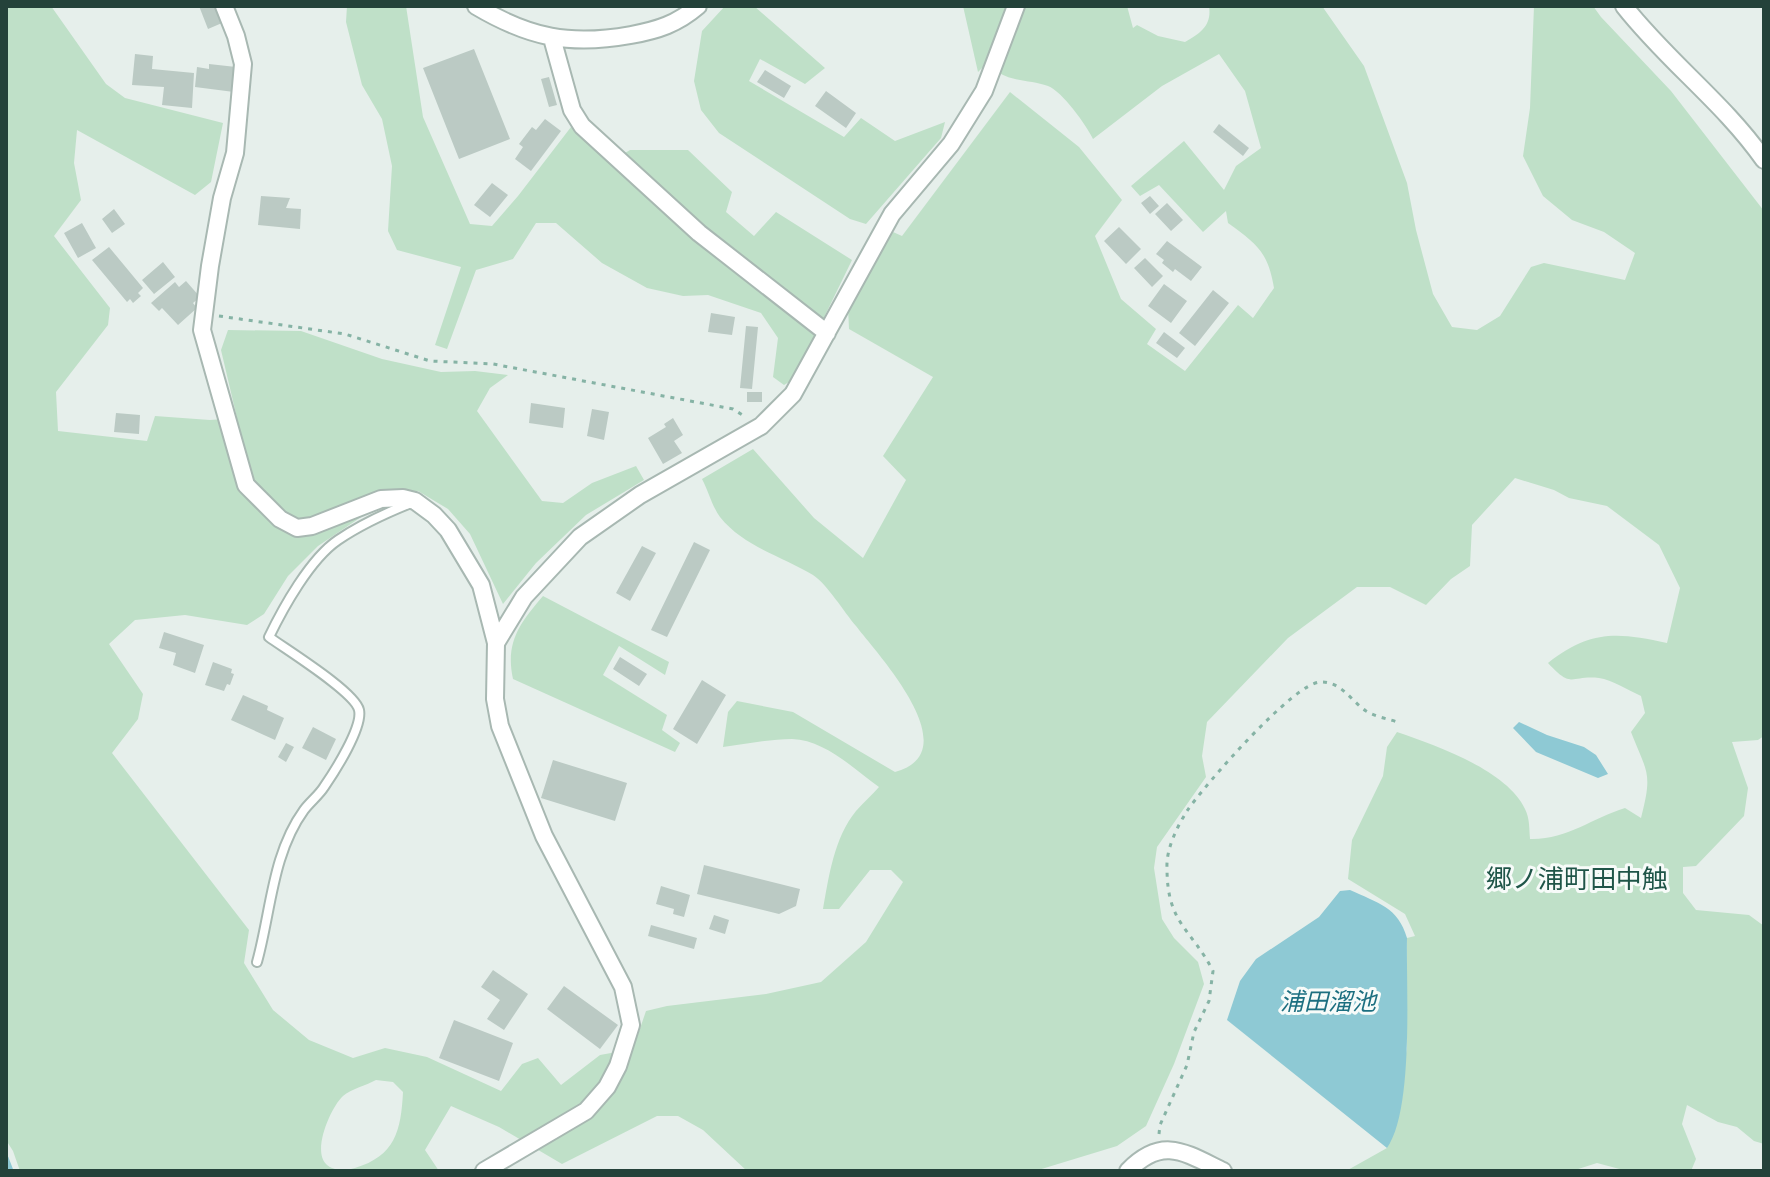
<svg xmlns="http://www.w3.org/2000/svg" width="1770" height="1177" font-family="Signika,'Noto Sans JP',sans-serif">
<rect width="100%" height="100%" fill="#e6efeb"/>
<path fill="#bfe0c8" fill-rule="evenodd" d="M6,6H51L106,84L125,98L223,123L211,182L195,195L77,130L74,163L81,200L54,236L110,308L108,325L56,392L58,431L147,441L155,416L210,420L237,418L221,350L228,330L301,331L382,359L441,372L475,371L508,375L490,388L477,411L542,501L563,503L592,483L636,466L644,480L586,515L536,563L503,604L470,534L448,509L418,491L394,495L318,546L288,576L264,614L247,625L185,615L135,620L109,644L143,694L138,719L112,753L249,930L244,963L273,1010L309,1040L353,1058L385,1048L427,1057L501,1091L522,1064L538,1058L561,1085L600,1055L633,1049L646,1011L667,1006L766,994L821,982L866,942L903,882L891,870H870L839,909H823C829,876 834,838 856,811C863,803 872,795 879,787C854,769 825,740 792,739C770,739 746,744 723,747L728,712L737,701L793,712L895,772C969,752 879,656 856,626C844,612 827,584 813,575C782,556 744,547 720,517C712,506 708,490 702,479L753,449L814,518L863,558L906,480L883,456L933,377L849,329L848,307L893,232L902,236L1010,92L1079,147L1122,200L1095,236L1121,299L1156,329L1147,344L1185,371L1238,305L1253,318L1274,288C1268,252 1257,244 1228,223L1226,211L1203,232L1159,185L1140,196L1131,186L1184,141L1224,190L1236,166L1261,148L1245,91L1219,54L1162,86L1093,139C1087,126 1062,91 1048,86C1032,80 1015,82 999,73L1024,6H1127L1133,28L1137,25L1158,36L1185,42C1201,33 1212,25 1209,6H1322L1364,66L1407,183L1416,230L1433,294L1452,327L1477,330L1500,316L1531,267L1544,263L1625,280L1635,253L1604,232L1572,220L1543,196L1523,156L1530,108L1534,6H1593L1601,17L1671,91L1764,211V736L1758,740L1732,742L1748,788L1744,816L1696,866L1683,867V893L1696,910L1749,915L1764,926V1144L1754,1141L1737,1127L1718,1122L1687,1105L1682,1124L1696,1159L1691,1171H1627L1597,1163L1572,1171H1346L1387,1148L1407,1048V938L1415,936L1405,914L1348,879L1352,840L1383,776L1387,747L1397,732C1435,745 1507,770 1525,809C1530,819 1529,829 1530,839C1567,840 1592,818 1625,808L1641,818C1653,772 1647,773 1631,732L1645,713L1641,696C1628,690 1612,680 1599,678C1570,675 1573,690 1548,663C1590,630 1617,632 1667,643L1680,588L1659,545L1607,506L1569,498L1554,490L1515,478L1472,525L1470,566L1451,579L1426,605L1390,587H1357L1288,638L1207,722L1202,756L1206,777L1157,847L1154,868L1162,919L1174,938L1198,962L1204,984L1174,1064L1146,1126L1117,1146L1035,1171H747L703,1130L678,1116H657L562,1164L499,1127L451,1106L425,1150L439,1171H20L13,1151L6,1140ZM376,1080L393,1082L403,1092C401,1131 395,1156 355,1168C345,1171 333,1171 326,1164C312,1150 331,1107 343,1096C351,1089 367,1085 376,1080Z
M347,6H406L423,117L470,224L492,226L518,196L571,127L610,162L630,150H688L732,192L726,212L754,236L776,212L852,260L794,379L784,385L773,377L778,338L761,313L708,295L683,296L647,288L602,263L556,223H536L513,259L476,270L447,349L435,345L461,267L397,250L388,231L392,166L382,119L362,85L346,22Z
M725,6H754L825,68L805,84L760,59L749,81L844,137L861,118L895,141L945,122L941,138L866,224L850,219L719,133L701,110L694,81L702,31Z
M963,6H1006L983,67L978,72Z
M543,596L669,662L665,675L619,646L603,675L667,715L662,730L680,743L675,752L513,679C505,642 520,623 543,596Z"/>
<path fill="#8ec9d4" d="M1519,722L1547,735L1584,747L1596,755L1608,774L1598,778L1536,752L1513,728Z
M1350,890C1378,903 1398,907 1407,938C1406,988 1414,1110 1387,1148L1227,1020L1240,981L1256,959L1319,917L1340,891Z"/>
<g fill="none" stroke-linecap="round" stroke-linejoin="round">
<path stroke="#8ec9d4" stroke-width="5" d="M6,1158L11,1171"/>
</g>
<path fill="#bbcac4" d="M199,6H215L222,23L208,29Z
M474,49L510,139L459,159L423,68Z
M135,54L153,56L152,69L194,73L192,108L162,105L164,87L132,85Z
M209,64L236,67L234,92L195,87L197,67L209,69Z
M765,70L791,86L784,98L757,82Z
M549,77L557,105L549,107L541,79Z
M826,91L856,113L846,128L815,106Z
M545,119L561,131L531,171L515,159L523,147L519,144L532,127L536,130Z
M1219,124L1249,148L1243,156L1213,132Z
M492,183L508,195L490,217L474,205Z
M261,196L290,198L286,208L301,209L300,229L258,225Z
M1150,196L1159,206L1150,214L1141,203Z
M1167,203L1183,220L1171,231L1155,214Z
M114,209L125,224L112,233L102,219Z
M82,223L96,248L78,258L64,233Z
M1119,227L1141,249L1126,264L1104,241Z
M1167,241L1202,267L1191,281L1175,269L1173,272L1162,263L1164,260L1156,254Z
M109,247L143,288L138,293L141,296L133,303L130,299L127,302L92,260Z
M1145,258L1163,276L1152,287L1134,268Z
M163,262L175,277L154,294L142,280Z
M186,281L200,297L193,303L197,308L178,325L162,308L159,311L151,303L175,282L179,287Z
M1164,284L1187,301L1171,323L1148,306Z
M1213,290L1229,303L1195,346L1179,333Z
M711,313L735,317L732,335L708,332Z
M746,326L758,327L752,389L740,388Z
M1164,332L1185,348L1177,358L1156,343Z
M747,392H762V402H747Z
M531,403L565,408L563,428L529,423Z
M592,409L609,412L604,440L587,436Z
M116,413L140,415L139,434L114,432Z
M673,418L683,435L674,441L682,453L663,464L648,438L666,427L664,424Z
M694,542L710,550L667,637L651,630Z
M642,546L656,553L630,601L616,593Z
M164,632L204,645L195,673L173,665L176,653L159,648Z
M620,657L647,674L639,686L613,669Z
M213,662L232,669L231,673L234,674L230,685L227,684L224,691L205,685Z
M702,680L726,695L697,744L673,729Z
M243,695L268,706L267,710L284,718L275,740L231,720Z
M313,727L336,739L326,760L302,748Z
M286,743L294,747L286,762L278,757Z
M553,760L627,783L615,821L541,798Z
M704,865L800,889L796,906L779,914L697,894Z
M661,886L690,895L684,917L673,914L674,909L656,904Z
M714,915L729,920L725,934L709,929Z
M651,925L697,938L694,949L648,936Z
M493,970L528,994L504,1030L487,1019L500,1000L481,987Z
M564,986L618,1025L600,1049L547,1009Z
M454,1020L513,1043L499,1081L439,1058Z"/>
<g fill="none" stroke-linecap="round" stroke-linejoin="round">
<g stroke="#a8b8b2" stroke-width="12">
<path id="lane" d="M257,962C271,912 272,854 304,810C310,802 319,795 324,787C335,771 363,727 359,710C355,692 287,650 269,637C283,608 310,559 338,540C360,525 386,513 411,503"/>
</g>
<g stroke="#a8b8b2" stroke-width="20">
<path id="street" d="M224,6L236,36L243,64L235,153L222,198L210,266L202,330L246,485L280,519L297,528L312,526L381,499L403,498L415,501L434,515L448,530L481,585L496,643
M476,6C530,38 570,46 631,35C658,30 677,24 698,6
M1624,6C1667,61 1724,103 1764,160
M552,38L572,110L582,126L699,233L827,333
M484,1171L586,1111L607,1087L618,1066L631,1025L623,987L544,836L500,726L495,699L496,643L524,597L580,537L640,495L761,426L793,394L892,214L951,144L984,91L1016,6
M1128,1171C1162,1136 1184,1152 1223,1171"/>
</g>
<path stroke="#86b3a5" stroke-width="3" stroke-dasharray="4 6" stroke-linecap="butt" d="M219,316L345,334L430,361L493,364L733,409L744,416
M1159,1134L1160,1125L1187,1065L1194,1032L1209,1001L1213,971C1191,928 1167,924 1167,868C1166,849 1177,827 1187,811C1203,787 1295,681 1321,682C1342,682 1351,701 1366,711C1375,717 1390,719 1400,723"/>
<use href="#lane" stroke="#fff" stroke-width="8"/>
<use href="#street" stroke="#fff" stroke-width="16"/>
</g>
<g text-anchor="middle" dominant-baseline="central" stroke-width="6" stroke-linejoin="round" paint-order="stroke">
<g font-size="24" font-style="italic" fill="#1c6f80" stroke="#f7fbf9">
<text x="1328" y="1002">浦田溜池</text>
</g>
<g font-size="26" fill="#1f5548" stroke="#f7fbf9">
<text x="1577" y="880">郷ノ浦町田中触</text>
</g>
</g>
<rect width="1770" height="1177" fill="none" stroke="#24423a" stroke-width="16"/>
</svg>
